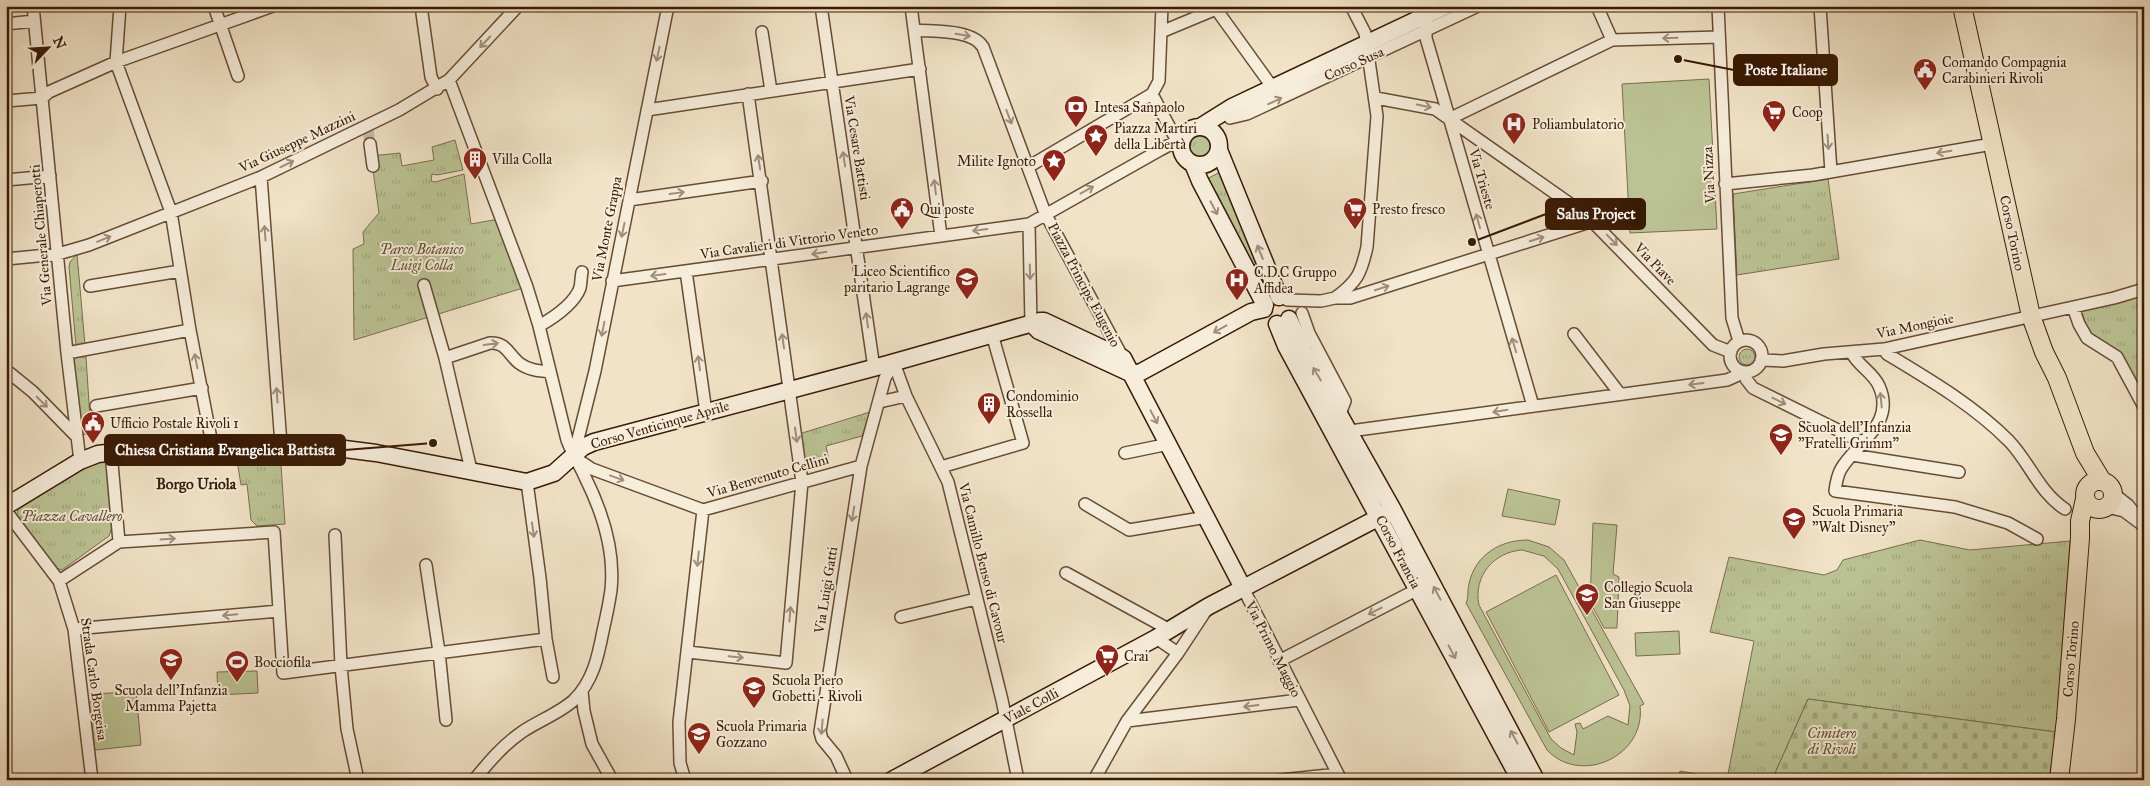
<svg xmlns="http://www.w3.org/2000/svg" width="2150" height="786" font-family="'IM FELL Great Primer',serif">
<defs>
<pattern id="grass-tufts" width="24" height="20" patternUnits="userSpaceOnUse" patternTransform="scale(1.25)"><rect width="24" height="20" fill="#bbc394"/><path d="M3 7l-1-3M5 7V3M7 7l1-3M15 17l-1-3M17 17v-4M19 17l1-3" fill="none" stroke="#a2a77e"/></pattern>
<pattern id="cemetery-stones" width="16" height="16" patternUnits="userSpaceOnUse" patternTransform="scale(1.25)"><rect width="16" height="16" fill="#bbc394"/><path d="M2 7V4a2 2 0 0 1 4 0v3zM10 15v-3a2 2 0 0 1 4 0v3z" fill="#a2a77e"/></pattern>
</defs>
<rect width="100%" height="100%" fill="#f1e3c7"/>
<filter id="stains"><feTurbulence type="fractalNoise" baseFrequency=".004" numOctaves="4"/><feColorMatrix values="0 0 0 0 .2 0 0 0 0 .09 0 0 0 0 .02 0 0 0 .5 -.17"/></filter>
<radialGradient id="worn" r=".72"><stop offset=".6" stop-color="#630" stop-opacity="0"/><stop offset="1" stop-color="#630" stop-opacity=".3"/></radialGradient>
<path fill="url(#grass-tufts)" stroke="#7a6e4c" d="M1188 146a12 12 0 1 1 24 0a12 12 0 1 1-24 0Z
M455,140L463,170L437,175L432,174L431,181L435,182L464,174L471,224L499,219L523,288L354,340L353,249L364,244L363,232L379,213L371,156L400,153L402,166L434,160L432,147Z
M1220,172L1257,262L1253,266L1205,180Z
M1828,179L1839,259L1737,275L1733,194Z
M77,254L85,345L76,346L69,267L70,262Z
M2144,294V383L2138,386L2116,349L2095,340L2087,328L2081,310Z
M1739 357a8 8 0 1 1 16 0a8 8 0 1 1-16 0Z
M74,357H86L91,434L80,435Z
M870,412L862,436L826,446L829,461L804,468L799,434Z
M235,448L280,450L285,524L257,526L251,520L247,484L241,485Z
M108,457L115,518L109,536L62,570L56,568L17,514L19,504L88,460Z
M1920,540L1970,550L2070,541L2056,732L1808,699L1772,780L1727,779L1754,641L1710,632L1729,557L1824,575L1837,570L1843,560Z"/>
<path fill="url(#cemetery-stones)" stroke="#7a6e4c" d="M1808,699L2056,732L2049,780H1772Z
M1680,771L1731,780H1679Z"/>
<path fill="#bbc394" stroke="#7a6e4c" fill-rule="evenodd" d="M1709,79L1717,229L1630,233L1622,84Z
M1508,489L1560,500L1555,525L1502,516Z
M1593,523L1617,525L1613,574L1619,577L1617,628H1604L1590,602Z
M1528,540L1549,547L1564,560L1644,704L1640,706C1646,756 1581,786 1547,750L1466,603C1469,598 1467,590 1469,584C1475,555 1500,540 1528,540ZM1522,550L1544,556L1558,569L1624,690L1630,706L1628,725L1608,716L1583,729L1580,723L1575,724L1577,732L1574,755L1561,748L1551,739L1479,605C1473,576 1494,552 1522,550Z
M1556,575L1619,695L1549,732L1486,612Z
M1679,631L1680,654L1636,656L1635,633Z
M257,671L258,693L218,695L217,672Z
M136,691L141,745L95,750L89,704L97,694Z"/>
<g fill="none" stroke-linecap="round" stroke-linejoin="round">
<path stroke="#ccbba0" stroke-width="11" stroke-dasharray="11 5.5" stroke-linecap="butt" d="M368,129L370,144"/>
<g stroke="#674c35" stroke-width="14">
<path id="street" d="M33,6L67,353L80,461
M120,6L116,62L171,212L190,330L212,444
M214,6L238,76
M421,6L431,77L437,89
M821,6L874,368
M911,6L941,236
M1426,6V38L1533,406
M1597,6L1612,40
M1718,6L1732,318L1739,341
M1820,6L1831,172
M1216,9L1273,88
M6,24L34,21
M915,30C934,32 972,29 983,47L1045,213L1123,358
M762,32L771,91
M1161,32L1221,7
M449,80L527,287L539,326L567,440C572,454 579,463 585,477C602,511 615,552 611,590C609,604 606,618 603,631C598,657 593,681 574,700C560,713 538,721 522,732C503,745 489,762 474,780
M1152,94L1177,141
M42,98L49,92L116,62L273,6
M1376,98L1435,109L1586,215L1713,345L1731,352
M6,101L42,98
M647,110L920,69
M1230,118L1247,114L1478,6
M1449,119L1612,40L1719,37
M370,144L373,166
M1028,167L1152,94L1159,81L1162,6
M261,177L281,444
M6,180L50,176
M1725,184L1813,175L1992,144
M629,200L762,181
M1029,224L1031,324
M6,259L58,254L89,245L261,177L399,110L449,80L518,6
M686,271L706,412
M612,281L1029,224L1160,150L1177,141H1181
M424,285L445,358L471,470
M90,286L180,271
M1335,298C1357,282 1361,274 1367,247L1377,116L1365,33L1351,6
M1287,300L1321,301L1335,298H1350L1593,221
M2073,307L2079,324L2087,338L2117,357L2144,407
M1302,313L1309,333L1345,401L1340,414
M539,326C553,318 574,304 580,288C581,283 581,277 582,272
M1574,334L1620,394
M1730 356a16 16 0 1 1 32 0a16 16 0 1 1-32 0Z
M1884,349L1887,354C1930,380 1973,405 2009,441C2030,463 2039,492 2065,509
M67,353L190,330
M1852,353C1858,366 1873,372 1879,386C1896,424 1857,442 1841,469C1837,476 1836,483 1835,491L1955,507L2008,523L2037,539
M445,358L490,343C506,342 508,354 519,363C528,370 539,371 550,372
M1761,360L1783,361L1824,354L1884,349L2114,298L2144,289
M894,363L906,396L948,482L1002,700L1018,780
M6,370L33,392L76,436
M1745,372L1746,379L1753,388L1864,443
M879,400L884,401L906,396
M96,406L202,388
M1350,431L1727,380L1736,376L1741,371
M111,452L119,542
M1125,453L1169,444
M574,455L595,371L668,6
M1852,455L1959,472
M577,459L592,469L703,510L861,466
M941,467L1023,443L992,334
M527,482L540,578L546,639L553,677
M2114,494L2128,505L2136,515
M1085,504L1129,530L1207,517
M2107,507L2124,511L2144,526
M6,511L59,581L74,629L92,780
M335,535L341,666L347,729L358,780
M119,542L274,532L283,673L546,639
M426,565L439,652L446,720
M1066,573L1170,630
M59,581L119,542
M1243,588L1341,780
M901,617L976,599
M74,629L279,611
M1156,638L1178,653
M688,652L786,663L802,482L748,94
M1279,661L1418,589
M582,691L584,711L592,744L612,780
M1127,721L1299,700
M685,780L680,763L679,722L703,510
M847,780L836,756L822,739L820,732L861,466L885,378L894,363
M1094,780L1127,721L1178,653L1207,609
M1281,780L1338,774"/>
</g>
<g stroke="#391a04" stroke-width="19">
<path id="secondary" d="M1200,127L1232,107L1446,6
M1181 146a19 19 0 1 1 38 0a19 19 0 1 1-38 0Z
M1219,150L1279,297
M1193,164L1200,181L1265,305
M1289,319L1304,352L1393,510L1536,780
M1277,324L1286,346L1520,780
M1035,327L1039,331L1132,374
M1132,374L1141,372L1251,312L1264,309
M6,506L80,461L98,454L123,451L212,444H281L329,447L376,453L527,482L554,473L583,447L594,442L888,364L1040,321H1044L1123,358L1243,588
M892,780L1156,638L1209,606L1393,510"/>
</g>
<g stroke="#391a04" stroke-width="20">
<path id="primary" d="M1962,6L2031,316L2044,352L2057,378L2085,453L2102,481
M2085 495a14 14 0 1 1 28 0a14 14 0 1 1-28 0Z
M2059,780L2066,719L2080,538V521L2085,499"/>
</g>
<use href="#street" stroke="#f6eddb" stroke-width="11"/>
<use href="#secondary" stroke="#f6eddb" stroke-width="16"/>
<use href="#primary" stroke="#f1e3c7" stroke-width="18"/>
</g>
<defs><path id="oneway-shaft" d="M-6 0H5M1.5-3L5.5 0L1.5 3" fill="none" stroke-width="1.6" stroke-linecap="round" stroke-linejoin="round" transform="scale(1.25)"/></defs>
<g stroke="#a18e7a">
<use href="#oneway-shaft" transform="translate(963 35) rotate(9)"/>
<use href="#oneway-shaft" transform="translate(1670 38) rotate(178)"/>
<use href="#oneway-shaft" transform="translate(485 42) rotate(133)"/>
<use href="#oneway-shaft" transform="translate(658 54) rotate(102)"/>
<use href="#oneway-shaft" transform="translate(1275 101) rotate(-25)"/>
<use href="#oneway-shaft" transform="translate(1424 106) rotate(12)"/>
<use href="#oneway-shaft" transform="translate(1009 117) rotate(69)"/>
<use href="#oneway-shaft" transform="translate(1828 142) rotate(86)"/>
<use href="#oneway-shaft" transform="translate(1944 152) rotate(170)"/>
<use href="#oneway-shaft" transform="translate(844 159) rotate(-99)"/>
<use href="#oneway-shaft" transform="translate(759 162) rotate(-99)"/>
<use href="#oneway-shaft" transform="translate(287 164) rotate(-26)"/>
<use href="#oneway-shaft" transform="translate(935 187) rotate(-97)"/>
<use href="#oneway-shaft" transform="translate(1087 190) rotate(-29)"/>
<use href="#oneway-shaft" transform="translate(677 193) rotate(-8)"/>
<use href="#oneway-shaft" transform="translate(1214 208) rotate(62)"/>
<use href="#oneway-shaft" transform="translate(1478 221) rotate(-106)"/>
<use href="#oneway-shaft" transform="translate(623 230) rotate(102)"/>
<use href="#oneway-shaft" transform="translate(980 230) rotate(172)"/>
<use href="#oneway-shaft" transform="translate(265 233) rotate(-94)"/>
<use href="#oneway-shaft" transform="translate(104 239) rotate(-22)"/>
<use href="#oneway-shaft" transform="translate(1537 239) rotate(-18)"/>
<use href="#oneway-shaft" transform="translate(1612 240) rotate(46)"/>
<use href="#oneway-shaft" transform="translate(1260 252) rotate(-112)"/>
<use href="#oneway-shaft" transform="translate(819 253) rotate(171)"/>
<use href="#oneway-shaft" transform="translate(1030 272) rotate(88)"/>
<use href="#oneway-shaft" transform="translate(658 275) rotate(172)"/>
<use href="#oneway-shaft" transform="translate(1382 288) rotate(-18)"/>
<use href="#oneway-shaft" transform="translate(867 320) rotate(-98)"/>
<use href="#oneway-shaft" transform="translate(603 329) rotate(101)"/>
<use href="#oneway-shaft" transform="translate(1220 329) rotate(151)"/>
<use href="#oneway-shaft" transform="translate(783 341) rotate(-98)"/>
<use href="#oneway-shaft" transform="translate(491 344) rotate(-7)"/>
<use href="#oneway-shaft" transform="translate(1514 345) rotate(-107)"/>
<use href="#oneway-shaft" transform="translate(196 361) rotate(-101)"/>
<use href="#oneway-shaft" transform="translate(699 363) rotate(-98)"/>
<use href="#oneway-shaft" transform="translate(1317 374) rotate(-121)"/>
<use href="#oneway-shaft" transform="translate(1696 384) rotate(173)"/>
<use href="#oneway-shaft" transform="translate(277 395) rotate(-94)"/>
<use href="#oneway-shaft" transform="translate(1881 400) rotate(-96)"/>
<use href="#oneway-shaft" transform="translate(1779 401) rotate(26)"/>
<use href="#oneway-shaft" transform="translate(42 402) rotate(45)"/>
<use href="#oneway-shaft" transform="translate(1500 411) rotate(171)"/>
<use href="#oneway-shaft" transform="translate(1154 417) rotate(62)"/>
<use href="#oneway-shaft" transform="translate(796 435) rotate(82)"/>
<use href="#oneway-shaft" transform="translate(617 478) rotate(20)"/>
<use href="#oneway-shaft" transform="translate(853 514) rotate(99)"/>
<use href="#oneway-shaft" transform="translate(533 530) rotate(82)"/>
<use href="#oneway-shaft" transform="translate(168 539) rotate(-4)"/>
<use href="#oneway-shaft" transform="translate(698 559) rotate(96)"/>
<use href="#oneway-shaft" transform="translate(1437 593) rotate(-118)"/>
<use href="#oneway-shaft" transform="translate(1375 611) rotate(153)"/>
<use href="#oneway-shaft" transform="translate(790 614) rotate(-85)"/>
<use href="#oneway-shaft" transform="translate(230 615) rotate(175)"/>
<use href="#oneway-shaft" transform="translate(1452 652) rotate(62)"/>
<use href="#oneway-shaft" transform="translate(736 657) rotate(6)"/>
<use href="#oneway-shaft" transform="translate(1251 706) rotate(173)"/>
<use href="#oneway-shaft" transform="translate(822 727) rotate(95)"/>
<use href="#oneway-shaft" transform="translate(1514 737) rotate(-118)"/>
</g>
<defs>
<g id="civic-pin" transform="scale(1.25)"><path d="M0 17L-7.5 6A9.5 9.5 0 1 1 7.5 6Z" fill="#8f2418" stroke="#f6eddb"/><path d="M-.6-6.5H3V-4.5H.6V-3L4-1V1h2V6H-6V1h2V-1L-.6-3ZM-1.2 2.5V6h2.4V2.5Z" fill="#fff"/></g>
<g id="bank-pin" transform="scale(1.25)"><path d="M0 17L-7.5 6A9.5 9.5 0 1 1 7.5 6Z" fill="#8f2418" stroke="#f6eddb"/><path d="M-6-4H6V4H-6ZM0-2.3a2.3 2.3 0 1 0 0 4.6a2.3 2.3 0 1 0 0-4.6Z" fill="#fff"/></g>
<g id="supermarket-pin" transform="scale(1.25)"><path d="M0 17L-7.5 6A9.5 9.5 0 1 1 7.5 6Z" fill="#8f2418" stroke="#f6eddb"/><path d="M-6-5.5h2.5l.6 2H6L4.5 2H-2.5L-4.4-4H-6ZM-1.5 3.2a1.3 1.3 0 1 0 .1 0ZM3 3.2a1.3 1.3 0 1 0 .1 0Z" fill="#fff"/></g>
<g id="hospital-pin" transform="scale(1.25)"><path d="M0 17L-7.5 6A9.5 9.5 0 1 1 7.5 6Z" fill="#8f2418" stroke="#f6eddb"/><path d="M-5-5h3v3.5h4V-5h3V5h-3V1.5h-4V5h-3Z" fill="#fff"/></g>
<g id="sight-pin" transform="scale(1.25)"><path d="M0 17L-7.5 6A9.5 9.5 0 1 1 7.5 6Z" fill="#8f2418" stroke="#f6eddb"/><path d="M0-6L1.8-2.2L6-1.7L2.9 1.2L3.7 5.4L0 3.3L-3.7 5.4L-2.9 1.2L-6-1.7L-1.8-2.2Z" fill="#fff"/></g>
<g id="building-pin" transform="scale(1.25)"><path d="M0 17L-7.5 6A9.5 9.5 0 1 1 7.5 6Z" fill="#8f2418" stroke="#f6eddb"/><path d="M-4-6H4V6H1V3H-1V6H-4ZM-2.5-4.3h1.7v1.8h-1.7ZM.8-4.3h1.7v1.8H.8ZM-2.5-1h1.7V.8h-1.7ZM.8-1h1.7V.8H.8Z" fill="#fff"/></g>
<g id="school-pin" transform="scale(1.25)"><path d="M0 17L-7.5 6A9.5 9.5 0 1 1 7.5 6Z" fill="#8f2418" stroke="#f6eddb"/><path d="M0-5L7-2L0 1L-7-2ZM-4 1L0 2.5L4 1V4Q0 6-4 4Z" fill="#fff"/></g>
<g id="stadium-pin" transform="scale(1.25)"><path d="M0 17L-7.5 6A9.5 9.5 0 1 1 7.5 6Z" fill="#8f2418" stroke="#f6eddb"/><path d="M0-5a6.5 5 0 1 0 0 10a6.5 5 0 1 0 0-10ZM-3.5-1.8h7v3.6h-7Z" fill="#fff"/></g>
</defs>
<g fill-rule="evenodd">
<use href="#civic-pin" x="1925" y="70"/>
<use href="#bank-pin" x="1076" y="107"/>
<use href="#supermarket-pin" x="1774" y="112"/>
<use href="#hospital-pin" x="1514" y="124"/>
<use href="#sight-pin" x="1096" y="136"/>
<use href="#building-pin" x="475" y="159"/>
<use href="#sight-pin" x="1054" y="161"/>
<use href="#civic-pin" x="902" y="209"/>
<use href="#supermarket-pin" x="1355" y="209"/>
<use href="#school-pin" x="967" y="279"/>
<use href="#hospital-pin" x="1237" y="280"/>
<use href="#building-pin" x="989" y="404"/>
<use href="#civic-pin" x="93" y="423"/>
<use href="#school-pin" x="1781" y="435"/>
<use href="#school-pin" x="1794" y="519"/>
<use href="#school-pin" x="1587" y="595"/>
<use href="#supermarket-pin" x="1107" y="656"/>
<use href="#school-pin" x="171" y="660"/>
<use href="#stadium-pin" x="237" y="662"/>
<use href="#school-pin" x="754" y="688"/>
<use href="#school-pin" x="699" y="734"/>
</g>
<g text-anchor="middle" dominant-baseline="central" stroke-width="4" stroke-linejoin="round" paint-order="stroke">
<g font-size="14" fill="#391a04" stroke="#f6eddb" text-anchor="start">
<text x="1942" y="62">Comando Compagnia<tspan x="1942" dy="16">Carabinieri Rivoli</tspan></text>
<text x="1094" y="107">Intesa Sanpaolo</text>
<text x="1792" y="112">Coop</text>
<text x="1532" y="124">Poliambulatorio</text>
<text x="1114" y="128">Piazza Martiri<tspan x="1114" dy="16">della Libertà</tspan></text>
<text x="492" y="159">Villa Colla</text>
<text x="1036" y="161" text-anchor="end">Milite Ignoto</text>
<text x="920" y="209">Qui poste</text>
<text x="1372" y="209">Presto fresco</text>
<text x="950" y="271" text-anchor="end">Liceo Scientifico<tspan x="950" dy="16">paritario Lagrange</tspan></text>
<text x="1254" y="272">C.D.C Gruppo<tspan x="1254" dy="16">Affidea</tspan></text>
<text x="1006" y="396">Condominio<tspan x="1006" dy="16">Rossella</tspan></text>
<text x="110" y="423">Ufficio Postale Rivoli 1</text>
<text x="1798" y="427">Scuola dell'Infanzia<tspan x="1798" dy="16">"Fratelli Grimm"</tspan></text>
<text x="1812" y="511">Scuola Primaria<tspan x="1812" dy="16">"Walt Disney"</tspan></text>
<text x="1604" y="587">Collegio Scuola<tspan x="1604" dy="16">San Giuseppe</tspan></text>
<text x="1124" y="656">Crai</text>
<text x="254" y="662">Bocciofila</text>
<text x="772" y="680">Scuola Piero<tspan x="772" dy="16">Gobetti - Rivoli</tspan></text>
<text x="171" y="690" text-anchor="middle">Scuola dell'Infanzia<tspan x="171" dy="16">Mamma Pajetta</tspan></text>
<text x="716" y="726">Scuola Primaria<tspan x="716" dy="16">Gozzano</tspan></text>
</g>
<g font-size="14" fill="#391a04" stroke="#f6eddb">
<text transform="translate(1354 64) rotate(-24)">Corso Susa</text>
<text transform="translate(297 142) rotate(-25)">Via Giuseppe Mazzini</text>
<text transform="translate(857 148) rotate(81)">Via Cesare Battisti</text>
<text transform="translate(1709 175) rotate(-93)">Via Nizza</text>
<text transform="translate(1482 179) rotate(74)">Via Trieste</text>
<text transform="translate(607 229) rotate(-79)">Via Monte Grappa</text>
<text transform="translate(2012 233) rotate(78)">Corso Torino</text>
<text transform="translate(41 235) rotate(-95)">Via Generale Chiaperotti</text>
<text transform="translate(789 242) rotate(-8)">Via Cavalieri di Vittorio Veneto</text>
<text transform="translate(1655 264) rotate(46)">Via Piave</text>
<text transform="translate(1084 285) rotate(62)">Piazza Principe Eugenio</text>
<text transform="translate(1915 326) rotate(-12)">Via Mongioie</text>
<text transform="translate(660 425) rotate(-16)">Corso Venticinque Aprile</text>
<text transform="translate(768 476) rotate(-16)">Via Benvenuto Cellini</text>
<text transform="translate(1398 552) rotate(62)">Corso Francia</text>
<text transform="translate(983 563) rotate(76)">Via Camillo Benso di Cavour</text>
<text transform="translate(826 590) rotate(-81)">Via Luigi Gatti</text>
<text transform="translate(1273 649) rotate(63)">Via Primo Maggio</text>
<text transform="translate(2071 659) rotate(-85)">Corso Torino</text>
<text transform="translate(94 679) rotate(82)">Strada Carlo Borgeisa</text>
<text transform="translate(1031 706) rotate(-28)">Viale Colli</text>
</g>
<g font-size="14" font-style="italic" fill="#604d2f" stroke="#f6eddb">
<text x="422" y="249">Parco Botanico<tspan x="422" dy="16">Luigi Colla</tspan></text>
<text x="72" y="516">Piazza Cavallero</text>
<text x="1832" y="733">Cimitero<tspan x="1832" dy="16">di Rivoli</tspan></text>
</g>
<g font-size="15" font-weight="bold" fill="#391a04" stroke="#f6eddb">
<text x="196" y="484">Borgo Uriola</text>
</g>
</g>
<path fill="none" stroke="#391a04" stroke-width="2" d="M1678 59L1734 70M1472 242L1546 214M433 443L345 450"/>
<g fill="#391a04" stroke="#f6eddb" stroke-width="2">
<circle cx="1678" cy="59" r="5"/>
<circle cx="1472" cy="242" r="5"/>
<circle cx="433" cy="443" r="5"/>
</g>
<g fill="#391a04" stroke="#391a04" stroke-width="2">
<rect x="1734" y="55" width="103" height="30" rx="5"/>
<rect x="1546" y="199" width="99" height="30" rx="5"/>
<rect x="105" y="435" width="240" height="30" rx="5"/>
</g>
<g font-size="15" text-anchor="middle" font-weight="bold" fill="#fff">
<text x="1786" y="75">Poste Italiane</text>
<text x="1596" y="219">Salus Project</text>
<text x="225" y="455">Chiesa Cristiana Evangelica Battista</text>
</g>
<rect width="2150" height="786" fill="none" stroke="#f1e3c7" stroke-width="25"/>
<rect x="8" y="8" width="2135" height="771" fill="none" stroke="#391a04" stroke-width="2.5"/>
<rect x="12" y="12" width="2125" height="761" fill="none" stroke="#391a04"/>
<g transform="translate(48 48) rotate(65)" stroke="#f6eddb" stroke-width="4" paint-order="stroke">
<path d="M0-4L9 19L0 12L-9 19Z" fill="#391a04"/>
<text y="-8" font-size="14" font-weight="bold" text-anchor="middle" fill="#391a04">N</text>
</g>
<rect width="100%" height="100%" filter="url(#stains)"/>
<rect width="100%" height="100%" fill="url(#worn)"/>
</svg>
